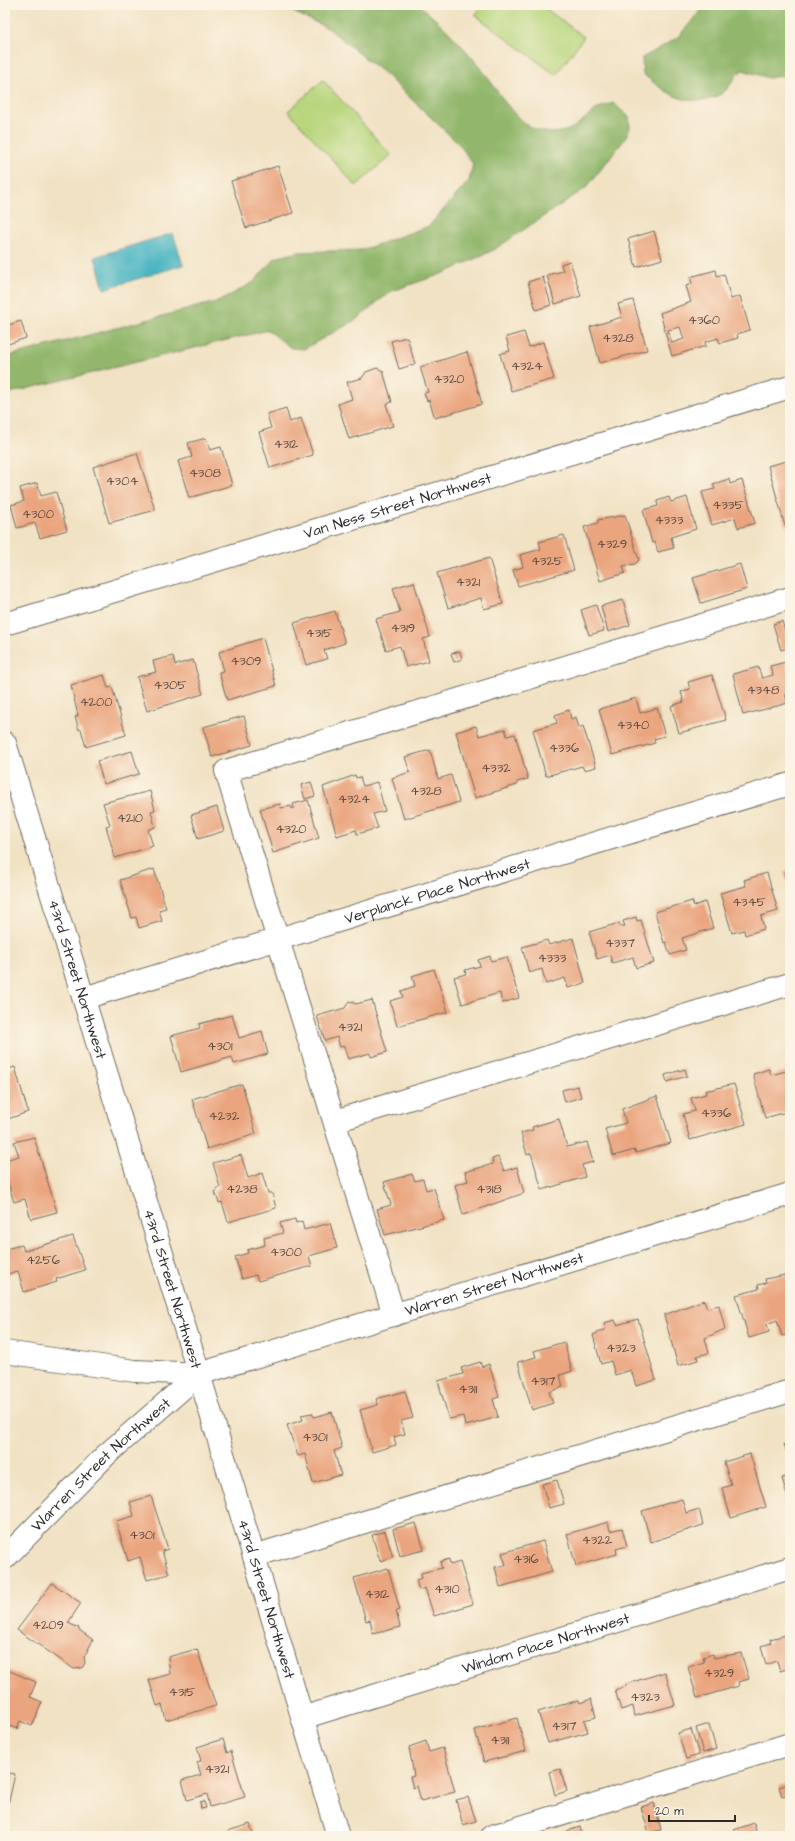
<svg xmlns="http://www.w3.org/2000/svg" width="795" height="1841" font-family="'Architects Daughter',sans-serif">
<rect width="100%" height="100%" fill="#fcf5e5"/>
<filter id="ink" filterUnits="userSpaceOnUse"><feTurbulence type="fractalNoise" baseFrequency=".025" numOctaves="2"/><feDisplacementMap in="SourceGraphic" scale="8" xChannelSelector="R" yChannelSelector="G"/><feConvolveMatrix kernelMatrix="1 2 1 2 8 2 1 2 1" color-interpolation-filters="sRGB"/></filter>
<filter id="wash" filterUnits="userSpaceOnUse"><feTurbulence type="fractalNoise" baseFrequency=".012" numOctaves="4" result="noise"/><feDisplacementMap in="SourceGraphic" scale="16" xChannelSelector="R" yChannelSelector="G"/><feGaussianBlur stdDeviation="0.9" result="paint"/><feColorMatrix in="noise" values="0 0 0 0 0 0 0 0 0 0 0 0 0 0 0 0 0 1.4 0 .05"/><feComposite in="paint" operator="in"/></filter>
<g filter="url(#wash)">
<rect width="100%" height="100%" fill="#f1e2c4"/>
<path fill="#b8d67d" stroke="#728054" d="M483,5H541L584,37L556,75L475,15Z
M323,80L391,155L356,186L288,111Z"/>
<path fill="#92b76c" stroke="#5e714c" d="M278,5H419C441,23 461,44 479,66C500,91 520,140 561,132C578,129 585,116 599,108C603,106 608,105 613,103L629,117L630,128L624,140L587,187L495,249L447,272L389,292L357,319L304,349L291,348L268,330L5,394V357L220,301L254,282L275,258L298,252L362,250L429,226L469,181L473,164L459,144L386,75L328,28Z
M706,5H790V74L769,78L743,70C734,75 733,83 726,90C712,104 687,103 671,94C661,89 652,81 643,74L642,58L677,38Z"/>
<path fill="#47b4c2" stroke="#397076" d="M173,233L183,265L104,289L95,257Z"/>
<g id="blocks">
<path fill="#eaa57f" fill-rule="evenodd" d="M278,166L293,213L246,228L231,181Z
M654,231L662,259L636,267L628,239Z
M570,261L581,296L555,304L547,275L563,271L561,264Z
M716,270L717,276L724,274L731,299L740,296L750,330L737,334L738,338L720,343L718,338L705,342L706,346L672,356L660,313L691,302L686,286L692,284L690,277ZM680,327L684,339L672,343L668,330Z
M543,277L551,305L536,310L528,282Z
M633,300L647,350L600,363L590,327L622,317L618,304Z
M21,321L26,338L5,345V326Z
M524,332L529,347L543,342L554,379L511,391L500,354L510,351L506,337Z
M407,337L415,364L399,369L391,341Z
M467,352L482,404L435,418L429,400L427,401L424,393L428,392L420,367Z
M377,368L383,371L392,402L386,404L393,426L349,439L338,404L352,399L347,382L362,378L366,372Z
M286,408L290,422L301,418L313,455L270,468L259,432L271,428L267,414Z
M206,438L210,450L221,447L232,485L189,498L178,461L192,457L188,443Z
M137,453L155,510L109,523L93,467Z
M790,460V534L787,525L785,526L768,466Z
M729,479L730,484L742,480L755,523L738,528L735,518L712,525L702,492L715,489L713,484Z
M37,483L41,496L56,492L67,530L40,538L35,523L17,528L11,505L24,501L20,488Z
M669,497L671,502L687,497L696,529L671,537L674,548L658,552L655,542L652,543L643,510L658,506L657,501Z
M625,515L639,560L635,564L623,566L625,573L600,581L584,527L598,523V520Z
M564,535L574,570L518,586L513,570L523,567L520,555L541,549L539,542Z
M489,558L503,604L484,609L481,598L448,608L437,573Z
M740,564L747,589L701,603L693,578Z
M414,582L430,637L423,639L429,661L406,667L400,646L386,650L376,619L400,612L393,588Z
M623,600L630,625L608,632L601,606Z
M596,605L604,631L589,635L581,610Z
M335,611L345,643L324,650L327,659L306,665L294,623Z
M782,621L790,647L781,650L773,624Z
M263,638L276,686L227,700L219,672L224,671L219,652Z
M460,651L462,659L454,662L451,654Z
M173,656L175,665L193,660L203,694L147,711L137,677L156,672L153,661Z
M786,662L790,677V694L785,695L788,703L743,715L733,674L758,667L762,678L773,675L770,666Z
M104,675L108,688L112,687L126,735L86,747L81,729L79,730L75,717L78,716L71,685Z
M712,675L726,720L679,733L671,706L684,702L681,692L690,689L688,682Z
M636,698L640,713L657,708L665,736L654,739L655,743L612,755L599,709Z
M569,710L571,719L576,717L579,728L583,726L596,767L584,770L582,766L546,776L533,730L557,723L555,715Z
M244,716L252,745L212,757L203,727Z
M476,726L479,736L505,729L507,736L515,734L528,779L517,782V785L475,798L456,732Z
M430,750L438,779L451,775L459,802L404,819L392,778L410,772L405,757Z
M132,751L139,774L104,784L97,761Z
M355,775L356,778L360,777L363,786L377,782L385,811L373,814L378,828L357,834L356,830L337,836L323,787Z
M311,782L315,796L305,799L301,785Z
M150,791L155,810L151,811L155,827L148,830L153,846L115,858L106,826L110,825L103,803Z
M308,800L319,838L273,853L260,809L280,804L281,808L291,806L292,809L294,808L293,804Z
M217,807L224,831L198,839L191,815Z
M154,869L166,908L159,910L162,921L139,928L136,917L132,918L120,880Z
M790,871V891L784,872Z
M767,873L778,911L761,916L764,929L745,935L744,930L732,933L720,893L746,886L744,880Z
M692,901L694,906L705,902L713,928L682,938L686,950L670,955L666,942L664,943L655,912Z
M636,917L637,921L641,920L654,963L636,968L633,957L612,963L610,955L597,959L589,932L619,923L620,926H625L623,921Z
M573,938L585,983L568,988L565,978L546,984L542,969L529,973L522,947L547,940L549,945Z
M490,956L491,961L507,957L519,998L502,1003L500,993L462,1004L454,977L466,974L465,970L480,966L478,960Z
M434,969L448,1012L397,1026L390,1001L403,997L401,991L415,986L412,976Z
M372,1000L387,1052L371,1057L370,1053L348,1059L344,1046L340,1047L337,1037L325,1041L317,1016L345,1008L349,1001L356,1004Z
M232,1015L239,1038L262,1031L268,1054L234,1064L232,1057L181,1072L171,1036L200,1028L199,1024Z
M15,1067L28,1112L5,1120V1070Z
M685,1069L687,1076L667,1082L665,1075Z
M769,1069L771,1075L790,1070V1111L765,1118L753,1074Z
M242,1084L256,1134L207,1149L192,1099Z
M734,1084L746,1124L690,1140L683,1114L695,1111L691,1098L706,1094L705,1091Z
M578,1086L581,1097L565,1102L562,1090Z
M657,1096L671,1143L636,1153L635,1150L613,1156L605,1129L626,1123L622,1109Z
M559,1119L567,1147L587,1142L593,1162L582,1165L585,1177L542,1190L531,1153L527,1155L521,1133L533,1130L532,1127Z
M34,1137L57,1212L31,1219L25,1199L14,1202L5,1173V1160L19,1156L14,1142Z
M241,1155L248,1178L262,1173L268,1193H272L276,1208L228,1222L222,1202L219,1203L215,1192L220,1187L213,1163Z
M498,1157L504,1171L517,1167L524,1193L463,1215L455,1185L468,1181L465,1172L493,1164L492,1159Z
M412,1174L415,1181L423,1179L426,1190L434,1188L444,1220L385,1235L377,1209L391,1205L384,1182Z
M295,1219L296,1223L302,1221L304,1230L330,1223L337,1248L309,1256L312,1266L258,1281L256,1275L242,1279L235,1257L248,1253L247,1250L265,1245L264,1238L283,1233L280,1223Z
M73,1236L85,1270L56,1279L57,1282L24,1292L18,1271L5,1275V1249L22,1245L24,1251Z
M790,1274V1334L782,1336L777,1320L767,1324L769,1332L749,1338L736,1295L759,1289L758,1285L766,1283L765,1279Z
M704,1300L707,1308L719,1305L725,1329L705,1338L709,1353L697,1356L698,1360L678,1366L664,1315Z
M638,1319L656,1380L636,1386L631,1370L615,1375L611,1361L601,1364L593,1335L606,1329L604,1323L615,1320L617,1325Z
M564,1342L572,1371L560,1375L563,1387L549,1392L553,1403L532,1410L518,1362L536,1357L534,1351Z
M480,1362L482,1367L489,1364L499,1397L493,1399L498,1417L465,1426L463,1416L449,1419L438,1381L463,1374L461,1368Z
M405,1391L413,1418L401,1421L405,1434L394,1437L396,1445L372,1452L360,1410L378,1405L376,1399Z
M332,1412L342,1448L334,1451L341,1475L313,1483L305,1454L298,1456L287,1425L303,1420L301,1415L312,1413L314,1417Z
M790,1443V1462L784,1444Z
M750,1454L766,1507L731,1518L722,1488L731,1485L724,1462Z
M790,1476V1499H788L782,1478Z
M557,1480L564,1504L549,1508L542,1484Z
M151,1496L168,1549L162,1551L169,1574L147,1580L140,1557L128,1561L116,1521L134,1516L130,1502Z
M682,1499L686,1513L699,1509L703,1525L651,1542L642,1511Z
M608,1522L610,1531L622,1528L627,1546L616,1549L617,1554L576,1566L567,1534Z
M416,1523L424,1550L400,1556L393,1529Z
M385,1531L393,1557L380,1561L372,1535Z
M543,1541L552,1572L500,1587L495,1567L506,1565L502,1553Z
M449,1559L450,1565L460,1562L473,1604L434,1616L425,1588L419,1590L416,1580L422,1578L421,1573L442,1568L440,1562Z
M388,1568L400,1610L396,1611L400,1627L373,1634L370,1620L366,1621L354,1578Z
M52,1583L81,1603L68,1623L79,1628L78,1629L93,1640L84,1657L85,1663L82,1668L74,1669L17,1630Z
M790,1634V1668L780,1671L777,1661L766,1665L761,1646L771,1643L770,1639Z
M197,1649L216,1706L166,1720L162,1704L157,1706L149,1680L170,1674L168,1657Z
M741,1653L749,1679L738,1682L739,1686L697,1698L688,1667L704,1662L703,1657L713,1654L714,1658Z
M5,1669L36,1682L30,1697L42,1702L32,1726L20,1721L17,1729L5,1724Z
M665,1672L675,1705L635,1716L633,1706L621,1710L615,1690L626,1686V1684Z
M591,1699L596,1717L584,1720L588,1732L548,1743L538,1712L579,1700L580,1703Z
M517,1718L526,1751L484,1762L475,1730Z
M709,1724L716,1749L703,1753L696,1728Z
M691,1729L699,1755L686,1759L678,1733Z
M223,1739L227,1753L231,1751L245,1797L210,1807L207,1794L187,1800L182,1780L201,1775L197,1762L201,1761L197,1747Z
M426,1741L429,1752L443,1748L455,1792L421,1801L417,1786L413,1788L410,1777L414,1776L409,1747Z
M560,1769L567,1791L555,1795L549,1772Z
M5,1772L15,1774L9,1801L5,1800Z
M789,1784L790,1794L782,1796L779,1787Z
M468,1797L476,1821L463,1825L456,1800Z
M204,1801L206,1808L201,1809L200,1802Z
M654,1803L661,1830L649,1833L641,1807Z
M754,1823L757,1835L775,1829L777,1836H736L734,1830Z
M250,1824L254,1836H230L228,1831Z
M580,1827L582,1836H568L567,1831Z
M432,1832L433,1836H419Z"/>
</g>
</g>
<g filter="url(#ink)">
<use href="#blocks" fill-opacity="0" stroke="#706b61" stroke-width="1"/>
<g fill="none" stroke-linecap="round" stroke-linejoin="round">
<g stroke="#706b61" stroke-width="24">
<g id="minor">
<path id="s1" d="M5,624L790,387"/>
<path id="s2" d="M5,743L199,1374L338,1836"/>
<path id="s3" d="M84,998L790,784"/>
<path d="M335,1121L790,984"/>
<path d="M394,1315L226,771L790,598"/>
<path id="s4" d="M5,1352L135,1371L199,1374L790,1194"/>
<path d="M254,1556L790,1391"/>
<path id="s5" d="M5,1558L106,1455L199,1374"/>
<path id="s6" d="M302,1718L790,1568"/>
<path d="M492,1836L790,1744"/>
</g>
</g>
<use href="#minor" stroke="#fff" stroke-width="22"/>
</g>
</g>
<g text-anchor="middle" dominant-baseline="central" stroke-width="3.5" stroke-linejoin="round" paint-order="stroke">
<g font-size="13" fill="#5b4a40">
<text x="704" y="320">4360</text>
<text x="618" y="338">4328</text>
<text x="527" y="366">4324</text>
<text x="449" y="379">4320</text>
<text x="286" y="444">4312</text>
<text x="205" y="473">4308</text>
<text x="122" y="481">4304</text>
<text x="728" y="505">4335</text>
<text x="38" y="514">4300</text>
<text x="669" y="520">4333</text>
<text x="612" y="544">4329</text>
<text x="547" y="561">4325</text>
<text x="468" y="582">4321</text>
<text x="403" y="628">4319</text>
<text x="319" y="633">4315</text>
<text x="246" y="661">4309</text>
<text x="170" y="685">4305</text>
<text x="763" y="690">4348</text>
<text x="96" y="702">4200</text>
<text x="633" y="725">4340</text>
<text x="564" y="748">4336</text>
<text x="496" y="768">4332</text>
<text x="426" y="791">4328</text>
<text x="354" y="799">4324</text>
<text x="130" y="818">4210</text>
<text x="291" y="829">4320</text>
<text x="749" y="902">4345</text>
<text x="620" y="943">4337</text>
<text x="552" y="958">4333</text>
<text x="350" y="1027">4321</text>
<text x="220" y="1046">4301</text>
<text x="716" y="1113">4336</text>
<text x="224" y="1116">4232</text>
<text x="242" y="1189">4238</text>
<text x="489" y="1189">4318</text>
<text x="286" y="1252">4300</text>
<text x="43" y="1260">4256</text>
<text x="621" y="1348">4323</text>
<text x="543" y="1381">4317</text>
<text x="468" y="1389">4311</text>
<text x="315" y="1437">4301</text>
<text x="142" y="1535">4301</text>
<text x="597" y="1540">4322</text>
<text x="526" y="1559">4316</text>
<text x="447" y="1589">4310</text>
<text x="377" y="1594">4312</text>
<text x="48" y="1625">4209</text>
<text x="719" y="1673">4329</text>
<text x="182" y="1692">4315</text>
<text x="645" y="1697">4323</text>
<text x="564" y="1726">4317</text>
<text x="500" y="1740">4311</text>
<text x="217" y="1769">4321</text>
</g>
<g font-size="15" fill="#2b2b2b" stroke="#fcf5e5">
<text stroke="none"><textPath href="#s1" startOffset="410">Van Ness Street Northwest</textPath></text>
<text stroke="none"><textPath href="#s3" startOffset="369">Verplanck Place Northwest</textPath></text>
<text stroke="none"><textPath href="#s2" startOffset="247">43rd Street Northwest</textPath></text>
<text stroke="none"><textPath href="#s4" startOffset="504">Warren Street Northwest</textPath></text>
<text stroke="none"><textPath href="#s2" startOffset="571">43rd Street Northwest</textPath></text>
<text stroke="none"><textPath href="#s5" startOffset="134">Warren Street Northwest</textPath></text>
<text stroke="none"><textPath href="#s2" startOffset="895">43rd Street Northwest</textPath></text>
<text stroke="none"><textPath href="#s6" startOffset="255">Windom Place Northwest</textPath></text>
</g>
</g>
<rect width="795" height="1841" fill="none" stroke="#fcf5e5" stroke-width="20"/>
<path d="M649 1815v6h86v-6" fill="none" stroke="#2b2b2b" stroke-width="2"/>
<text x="655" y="1815" font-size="12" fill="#2b2b2b" stroke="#fcf5e5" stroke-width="3" paint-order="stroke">20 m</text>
</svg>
